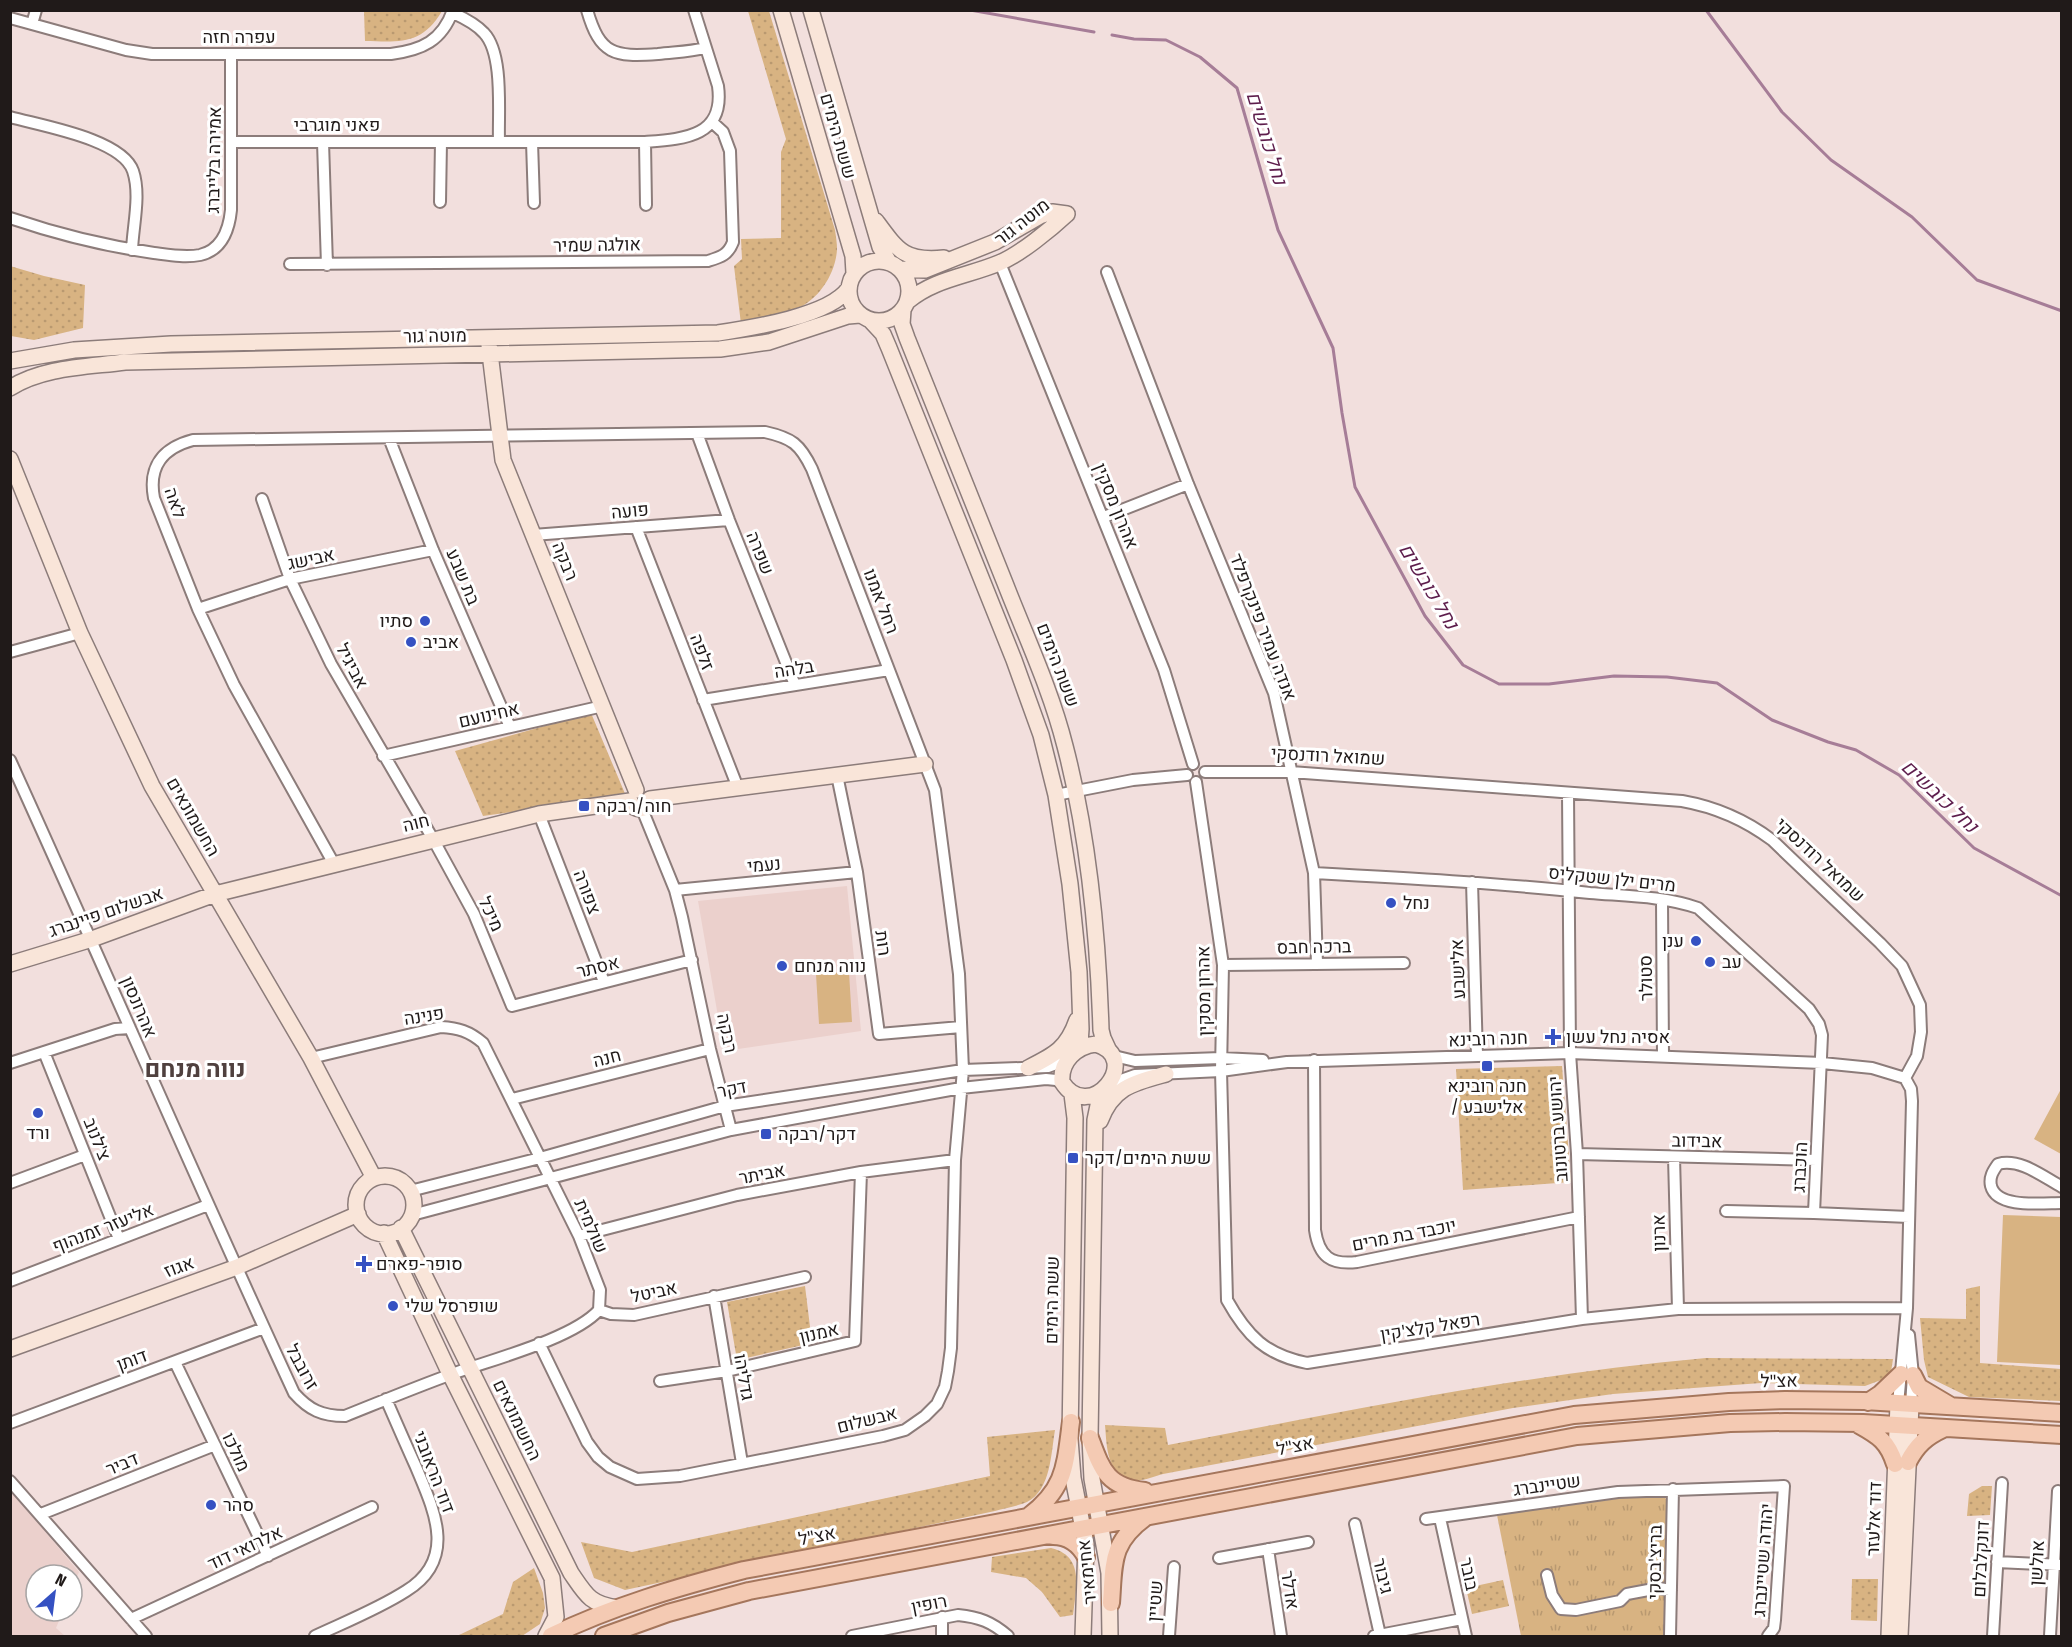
<svg xmlns="http://www.w3.org/2000/svg" width="2072" height="1647" font-family="'Fira Sans Condensed',Heebo,sans-serif">
<defs>
<pattern id="grass-tufts" width="24" height="20" patternUnits="userSpaceOnUse" patternTransform="scale(1.5)"><rect width="24" height="20" fill="#d8b382"/><path d="M3 7l-1-3M5 7V3M7 7l1-3M15 17l-1-3M17 17v-4M19 17l1-3" fill="none" stroke="#b99970"/></pattern>
<pattern id="park-dots" width="8" height="8" patternUnits="userSpaceOnUse" patternTransform="scale(1.5)"><rect width="8" height="8" fill="#d8b382"/><path d="M2 2h.1M6 6h.1" fill="none" stroke="#b99970" stroke-width="1.8" stroke-linecap="round"/></pattern>
</defs>
<rect width="100%" height="100%" fill="#f2dfdd"/>
<path fill="#ebd0cc" d="M847,886L861,1031L724,1051L698,901Z
M10,1490L79,1572L72,1588V1575H36V1611H63L56,1628L65,1636H11Z"/>
<path fill="url(#grass-tufts)" d="M1660,1493L1667,1500L1664,1636H1521L1497,1515Z"/>
<path fill="url(#park-dots)" d="M364,11V10L442,11C422,45 400,42 365,41Z
M748,11H769L835,230C836,237 837,243 837,249C836,273 819,300 796,309C779,316 759,319 741,324L734,266L742,259L741,239L781,238V152L786,139Z
M10,266L44,276L85,285L83,328L34,340L11,336Z
M591,713L626,796L483,816L455,751Z
M1562,1066L1571,1182L1463,1190L1456,1069Z
M805,1286L812,1343L737,1360L727,1302Z
M1980,1286V1363L2061,1369V1401L1969,1397L1928,1377L1924,1360L1920,1318L1966,1319V1289Z
M1706,1358L1893,1359L1891,1372L1881,1380L1865,1386L1761,1383L1613,1394L1513,1408L1163,1474C1155,1476 1144,1481 1136,1480C1106,1477 1107,1447 1105,1425L1165,1428L1168,1445C1347,1411 1525,1374 1706,1358Z
M1055,1430C1051,1453 1051,1490 1027,1502C1018,1506 1005,1508 995,1511L625,1590L594,1578L581,1542L632,1552L990,1476L987,1437Z
M1982,1486H1992L1990,1515L1967,1516L1969,1494Z
M1051,1548C1085,1556 1076,1588 1073,1615L1060,1617L1042,1592L1026,1578L991,1572L992,1557Z
M534,1568L543,1593L545,1608L540,1624L522,1636H457L503,1614L513,1582Z
M1852,1579H1878L1877,1621L1851,1620Z
M1503,1580L1509,1606L1472,1614L1466,1588Z"/>
<path fill="#d8b382" d="M849,972L852,1022L819,1024L816,974Z
M2061,1089V1154L2034,1139Z
M2003,1215L2061,1217V1365L1997,1362Z"/>
<g fill="none" stroke-linecap="round" stroke-linejoin="round">
<path stroke="#a67d97" stroke-width="3" d="M970,10L1094,32
M1706,10L1782,112L1831,160L1912,217L1977,280L2062,311
M1112,35L1134,39L1166,40L1200,57L1237,88L1278,230L1333,348L1342,413L1355,487L1425,616L1463,665L1499,684H1549L1614,676L1667,677L1717,683L1772,720L1828,742L1856,750L1899,775L1974,848L2062,896"/>
<g stroke="#8c7c7a" stroke-width="14">
<path id="street" d="M587,10C600,55 614,57 658,54C674,52 689,52 705,48
M453,13C464,18 476,24 484,33C504,54 498,113 499,142
M10,18L126,50L152,54H391C422,50 442,41 453,10
M32,24L36,10
M10,117C42,126 122,139 133,171C141,195 133,225 132,250
M232,142H645C684,139 725,137 718,86L694,10
M323,142L327,265
M532,142L534,203
M645,142L646,205
M440,202L441,142
M10,218C57,234 105,246 154,253C169,255 185,258 200,255C222,250 229,230 231,210V54
M1000,263L1164,670L1193,764
M290,264L708,261C721,257 728,255 733,242L730,151L723,132L712,122
M1107,272L1188,484L1274,693L1314,873L1317,964
M697,433L729,520L795,685
M389,438L433,550L510,727
M262,499L290,579L331,664L433,839L474,914L512,1006L692,960
M1104,517L1188,484
M636,527L738,788
M533,535L729,520
M198,609L290,579L433,550
M10,652L80,633
M703,700L889,670
M383,756L603,706
M10,760C106,971 197,1183 294,1393C309,1410 322,1416 345,1416C380,1402 416,1387 452,1374C490,1360 573,1339 599,1310L611,1314L634,1315L805,1277
M1205,772H1291L1682,801C1716,807 1744,819 1772,840L1880,943L1902,966L1920,1005L1921,1032L1917,1056L1905,1078
M837,775L857,872L879,1034L961,1027
M1196,782L1223,965L1221,1071L1227,1300C1247,1336 1266,1355 1307,1363L1582,1319L1678,1309L1907,1308
M1568,793L1570,1053L1577,1154L1582,1319
M1056,795L1133,780L1187,775
M642,809L675,890L682,917L710,1049L731,1130
M539,814L604,982
M334,864L234,685L198,609L154,498C148,466 163,448 193,440L765,432C792,438 800,444 812,469L935,790L959,974L963,1070L955,1160L951,1348L948,1371L945,1387L937,1404L925,1416L905,1430L883,1436L680,1476L637,1479L610,1467L598,1457L587,1442L539,1343
M1314,873C1406,878 1498,883 1590,893C1625,896 1664,896 1698,908L1809,1009L1819,1024L1822,1035L1814,1213L1909,1217
M1472,882L1477,1056
M675,890L857,872
M1662,900L1663,1056
M1223,965L1404,963
M44,1052L119,1239
M1114,1056L1135,1061L1221,1058L1263,1060
M311,1058L441,1027C458,1028 469,1031 483,1043L579,1236L600,1290L599,1310
M1314,1060L1315,1230C1319,1257 1331,1265 1357,1262L1579,1217
M10,1063L115,1029L130,1028
M1107,1085L1135,1075L1221,1071L1287,1062L1570,1053L1822,1063L1872,1068L1905,1078
M512,1099L710,1049
M1577,1154L1816,1160
M1674,1157L1678,1309
M10,1183L85,1155
M2062,1187C2042,1176 2020,1158 1998,1164C1993,1171 1989,1177 1991,1186C1997,1209 2043,1203 2062,1203
M410,1191L540,1158L725,1106L963,1070L1048,1067L1067,1060
M1726,1211L1814,1213
M412,1215L731,1130L961,1088L1046,1079L1056,1080L1064,1084
M579,1236L737,1195L861,1172L955,1160
M10,1281L208,1205
M714,1296L742,1463
M1909,1335L1913,1375L1911,1405
M175,1362L268,1556
M660,1381L727,1371L855,1341L861,1172
M1898,1404L1907,1308L1912,1101L1911,1089L1905,1078
M10,1423L264,1328
M10,1481L146,1636
M41,1514L215,1445
M1440,1518L1466,1636
M1426,1519L1618,1492L1784,1486L1775,1620L1774,1628L1768,1636
M1355,1524L1380,1635
M1268,1549L1281,1636
M1219,1558L1308,1542
M1997,1562L2062,1565
M1547,1575L1552,1595L1561,1609L1576,1610L1620,1601L1627,1594L1659,1588L1671,1590
M131,1619L372,1507
M315,1636C345,1622 378,1609 406,1591C458,1559 434,1510 416,1467C406,1445 396,1422 386,1399
M852,1636L958,1615C979,1617 992,1622 1008,1636
M942,1636V1617
M1169,1636L1174,1567
M1374,1636L1462,1619
M1670,1636L1673,1489
M1993,1636L2002,1483
M2050,1636L2058,1491"/>
</g>
<g stroke="#8c7c7a" stroke-width="18">
<path id="secondary" d="M781,10L853,256L854,273
M811,10L880,247L889,262
M876,221C898,251 905,262 944,258
M849 291a30 30 0 1 1 60 0a30 30 0 1 1-60 0Z
M901,269L925,270L995,242L1040,216L1052,212L1067,214
M908,301C934,279 968,276 999,263C1019,255 1051,229 1067,214
M903,310L902,324L907,338C940,420 972,502 1005,583C1026,637 1051,690 1065,746C1089,838 1098,934 1101,1030L1103,1038L1109,1051
M870,320L883,334L889,348L1014,660L1041,735L1056,795L1070,884L1079,972L1081,1029L1080,1043L1075,1052
M489,345L503,460L636,790
M10,361L74,350L171,344L718,333C751,328 830,316 849,288
M10,388C43,367 87,367 125,362L720,349L769,342L848,316L860,315
M10,459L80,633L152,786L311,1058L374,1178
M650,799L925,764
M630,801C633,809 640,811 647,806L650,799
M10,964L92,939L215,894L539,814L630,801
M1096,1044C1144,1058 1090,1126 1062,1082C1060,1062 1076,1046 1096,1044Z
M1028,1068C1054,1055 1067,1049 1077,1020
M1101,1091L1095,1120L1090,1438L1092,1479L1109,1573L1110,1636
M1072,1094L1075,1118L1070,1439L1073,1478L1086,1544L1083,1636
M1100,1121C1113,1087 1133,1083 1166,1074
M356 1205a29 29 0 1 1 58 0a29 29 0 1 1-58 0Z
M401,1228L571,1573C586,1595 590,1604 617,1608
M384,1233L450,1374L552,1578L556,1617L546,1636
M10,1349L237,1267L358,1214
M1889,1636L1898,1404
M1900,1636L1911,1405"/>
</g>
<g stroke="#a5765c" stroke-width="20">
<path id="primary" d="M1913,1375L1919,1387L1951,1406
M1868,1402L1880,1394L1901,1374
M1859,1425C1879,1436 1888,1442 1895,1464
M1090,1438C1102,1470 1107,1487 1145,1491
M1908,1462C1917,1445 1926,1437 1943,1429
M1029,1516C1066,1488 1065,1465 1071,1422
M1053,1536C1068,1536 1079,1544 1086,1557
M1111,1603C1114,1564 1110,1543 1146,1517
M551,1636C613,1606 678,1587 744,1570L1574,1415L1729,1402L1785,1400L1864,1401L2062,1413
M604,1636L668,1613L749,1591L1577,1436L1730,1423L1785,1422L1863,1423L2062,1435"/>
</g>
<use href="#street" stroke="#fff" stroke-width="10"/>
<use href="#secondary" stroke="#f9e5d9" stroke-width="15"/>
<use href="#primary" stroke="#f4cab3" stroke-width="16"/>
</g>
<g fill="#3551c2" stroke="#fff" stroke-width="2">
<circle cx="425" cy="621" r="6"/>
<circle cx="411" cy="642" r="6"/>
<rect x="578" y="800" width="12" height="12" rx="3"/>
<circle cx="1391" cy="903" r="6"/>
<circle cx="1696" cy="941" r="6"/>
<circle cx="1710" cy="962" r="6"/>
<circle cx="782" cy="966" r="6"/>
<path d="M1550 1028h6v6h6v6h-6v6h-6v-6h-6v-6h6z"/>
<rect x="1481" y="1060" width="12" height="12" rx="3"/>
<circle cx="38" cy="1113" r="6"/>
<rect x="760" y="1128" width="12" height="12" rx="3"/>
<rect x="1067" y="1152" width="12" height="12" rx="3"/>
<path d="M361 1255h6v6h6v6h-6v6h-6v-6h-6v-6h6z"/>
<circle cx="393" cy="1306" r="6"/>
<circle cx="211" cy="1505" r="6"/>
</g>
<g text-anchor="middle" dominant-baseline="central" stroke-width="6" stroke-linejoin="round" paint-order="stroke">
<g font-size="18" fill="#201a19" stroke="#fff">
<text x="239" y="37">עפרה חזה</text>
<text x="337" y="125">פאני מוגרבי</text>
<text transform="translate(838 136) rotate(74)">ששת הימים</text>
<text transform="translate(214 160) rotate(-89)">אמירה בלייברג</text>
<text transform="translate(1022 222) rotate(-38)">מוטה גור</text>
<text transform="translate(597 245) rotate(-1)">אולגה שמיר</text>
<text transform="translate(435 336) rotate(-1)">מוטה גור</text>
<text transform="translate(175 503) rotate(71)">לאה</text>
<text transform="translate(1116 506) rotate(68)">אהרון מסקין</text>
<text transform="translate(630 511) rotate(-5)">פועה</text>
<text transform="translate(760 553) rotate(68)">שפרה</text>
<text transform="translate(311 559) rotate(-12)">אבישג</text>
<text transform="translate(565 561) rotate(68)">רבקה</text>
<text transform="translate(463 577) rotate(67)">בת שבע</text>
<text transform="translate(881 601) rotate(69)">רחל אמנו</text>
<text transform="translate(1263 627) rotate(69)">אנדה עמיר פינקרפלד</text>
<text transform="translate(702 652) rotate(69)">זלפה</text>
<text transform="translate(1058 665) rotate(69)">ששת הימים</text>
<text transform="translate(352 666) rotate(62)">אביגיל</text>
<text transform="translate(794 669) rotate(-9)">בלהה</text>
<text transform="translate(489 715) rotate(-13)">אחינועם</text>
<text transform="translate(1328 756) rotate(3)">שמואל רודנסקי</text>
<text transform="translate(193 817) rotate(60)">החשמונאים</text>
<text transform="translate(416 823) rotate(-14)">חוה</text>
<text transform="translate(1820 860) rotate(43)">שמואל רודנסקי</text>
<text transform="translate(764 865) rotate(-5)">נעמי</text>
<text transform="translate(1612 879) rotate(6)">מרים ילן שטקליס</text>
<text transform="translate(587 892) rotate(69)">צפורה</text>
<text transform="translate(106 912) rotate(-19)">אבשלום פיינברג</text>
<text transform="translate(491 914) rotate(65)">מיכל</text>
<text transform="translate(883 943) rotate(82)">רות</text>
<text transform="translate(1314 947) rotate(-1)">ברכה חבס</text>
<text transform="translate(598 967) rotate(-14)">אסתר</text>
<text transform="translate(1458 969) rotate(-92)">אלישבע</text>
<text transform="translate(1646 978) rotate(-91)">סטולר</text>
<text transform="translate(1204 991) rotate(-91)">אהרון מסקין</text>
<text transform="translate(139 1007) rotate(67)">אהרונסון</text>
<text transform="translate(424 1016) rotate(-9)">פנינה</text>
<text transform="translate(727 1033) rotate(78)">רבקה</text>
<text transform="translate(1488 1039) rotate(-2)">חנה רובינא</text>
<text transform="translate(607 1058) rotate(-14)">חנה</text>
<text transform="translate(732 1089) rotate(-11)">דקר</text>
<text transform="translate(1558 1129) rotate(-94)">יהושע ברטונוב</text>
<text transform="translate(97 1139) rotate(68)">צ'לנוב</text>
<text transform="translate(1697 1141) rotate(1)">אבידוב</text>
<text transform="translate(1800 1167) rotate(-87)">הוכברג</text>
<text transform="translate(762 1174) rotate(-11)">אביתר</text>
<text transform="translate(591 1226) rotate(66)">שולמית</text>
<text transform="translate(103 1228) rotate(-21)">אליעזר זמנהוף</text>
<text transform="translate(1659 1233) rotate(-91)">ארנון</text>
<text transform="translate(1404 1235) rotate(-11)">יוכבד בת מרים</text>
<text transform="translate(179 1267) rotate(-20)">אגוז</text>
<text transform="translate(654 1292) rotate(-12)">אביטל</text>
<text transform="translate(1052 1300) rotate(-89)">ששת הימים</text>
<text transform="translate(1430 1327) rotate(-9)">רפאל קלצ'קין</text>
<text transform="translate(819 1333) rotate(-13)">אמנון</text>
<text transform="translate(132 1360) rotate(-20)">דותן</text>
<text transform="translate(302 1367) rotate(62)">זרובבל</text>
<text transform="translate(744 1377) rotate(80)">גדליהו</text>
<text transform="translate(1779 1381) rotate(-1)">אצ"ל</text>
<text transform="translate(517 1420) rotate(64)">החשמונאים</text>
<text transform="translate(867 1420) rotate(-14)">אבשלום</text>
<text transform="translate(1295 1446) rotate(-11)">אצ"ל</text>
<text transform="translate(236 1452) rotate(64)">מולכו</text>
<text transform="translate(122 1464) rotate(-22)">דביר</text>
<text transform="translate(434 1472) rotate(69)">דוד הראובני</text>
<text transform="translate(1547 1485) rotate(-8)">שטיינברג</text>
<text transform="translate(1874 1519) rotate(-88)">דוד אלעזר</text>
<text transform="translate(817 1536) rotate(-11)">אצ"ל</text>
<text transform="translate(245 1548) rotate(-25)">אלרואי דוד</text>
<text transform="translate(1981 1559) rotate(-87)">דונקלבלום</text>
<text transform="translate(1763 1560) rotate(-86)">יהודה שטיינברג</text>
<text transform="translate(1655 1562) rotate(-89)">בריצ'בסקי</text>
<text transform="translate(2037 1563) rotate(-87)">אולשן</text>
<text transform="translate(1087 1572) rotate(-96)">אחימאיר</text>
<text transform="translate(1469 1574) rotate(78)">בובר</text>
<text transform="translate(1383 1576) rotate(77)">גיבור</text>
<text transform="translate(1290 1590) rotate(81)">אדלר</text>
<text transform="translate(1155 1601) rotate(-86)">שטיין</text>
<text transform="translate(929 1604) rotate(-11)">רופין</text>
</g>
<g font-size="18" fill="#201a19" stroke="#fff" text-anchor="start">
<text x="413" y="621" text-anchor="end">סתיו</text>
<text x="423" y="642">אביב</text>
<text x="596" y="806">חוה/רבקה</text>
<text x="1403" y="903">נחל</text>
<text x="1684" y="941" text-anchor="end">ענן</text>
<text x="1722" y="962">עב</text>
<text x="794" y="966">נווה מנחם</text>
<text x="1566" y="1037">אסיה נחל עשן</text>
<text x="1487" y="1086" text-anchor="middle">חנה רובינא<tspan x="1487" dy="21">/ אלישבע</tspan></text>
<text x="38" y="1133" text-anchor="middle">ורד</text>
<text x="778" y="1134">דקר/רבקה</text>
<text x="1085" y="1158">ששת הימים/דקר</text>
<text x="376" y="1264">סופר-פארם</text>
<text x="405" y="1306">שופרסל שלי</text>
<text x="223" y="1505">סהר</text>
</g>
<g font-size="20" font-style="italic" fill="#5d1d4c" stroke="#fff">
<text transform="translate(1267 138) rotate(73)">נחל כובשים</text>
<text transform="translate(1429 586) rotate(59)">נחל כובשים</text>
<text transform="translate(1940 796) rotate(43)">נחל כובשים</text>
</g>
<g font-size="24" font-weight="bold" fill="#4f403e" stroke="#fff">
<text x="195" y="1069">נווה מנחם</text>
</g>
</g>
<rect width="2072" height="1647" fill="none" stroke="#201a19" stroke-width="24"/>
<g transform="translate(54 1593) rotate(28)"><circle r="28" fill="#ffffff" stroke="#a6a3a3" stroke-width="1.5"/>
<path d="M0-4.5L10 22L0 15L-10 22Z" fill="#3551c2"/>
<text y="-9" font-size="16" font-weight="bold" text-anchor="middle" fill="#201a19">N</text>
</g>
</svg>
